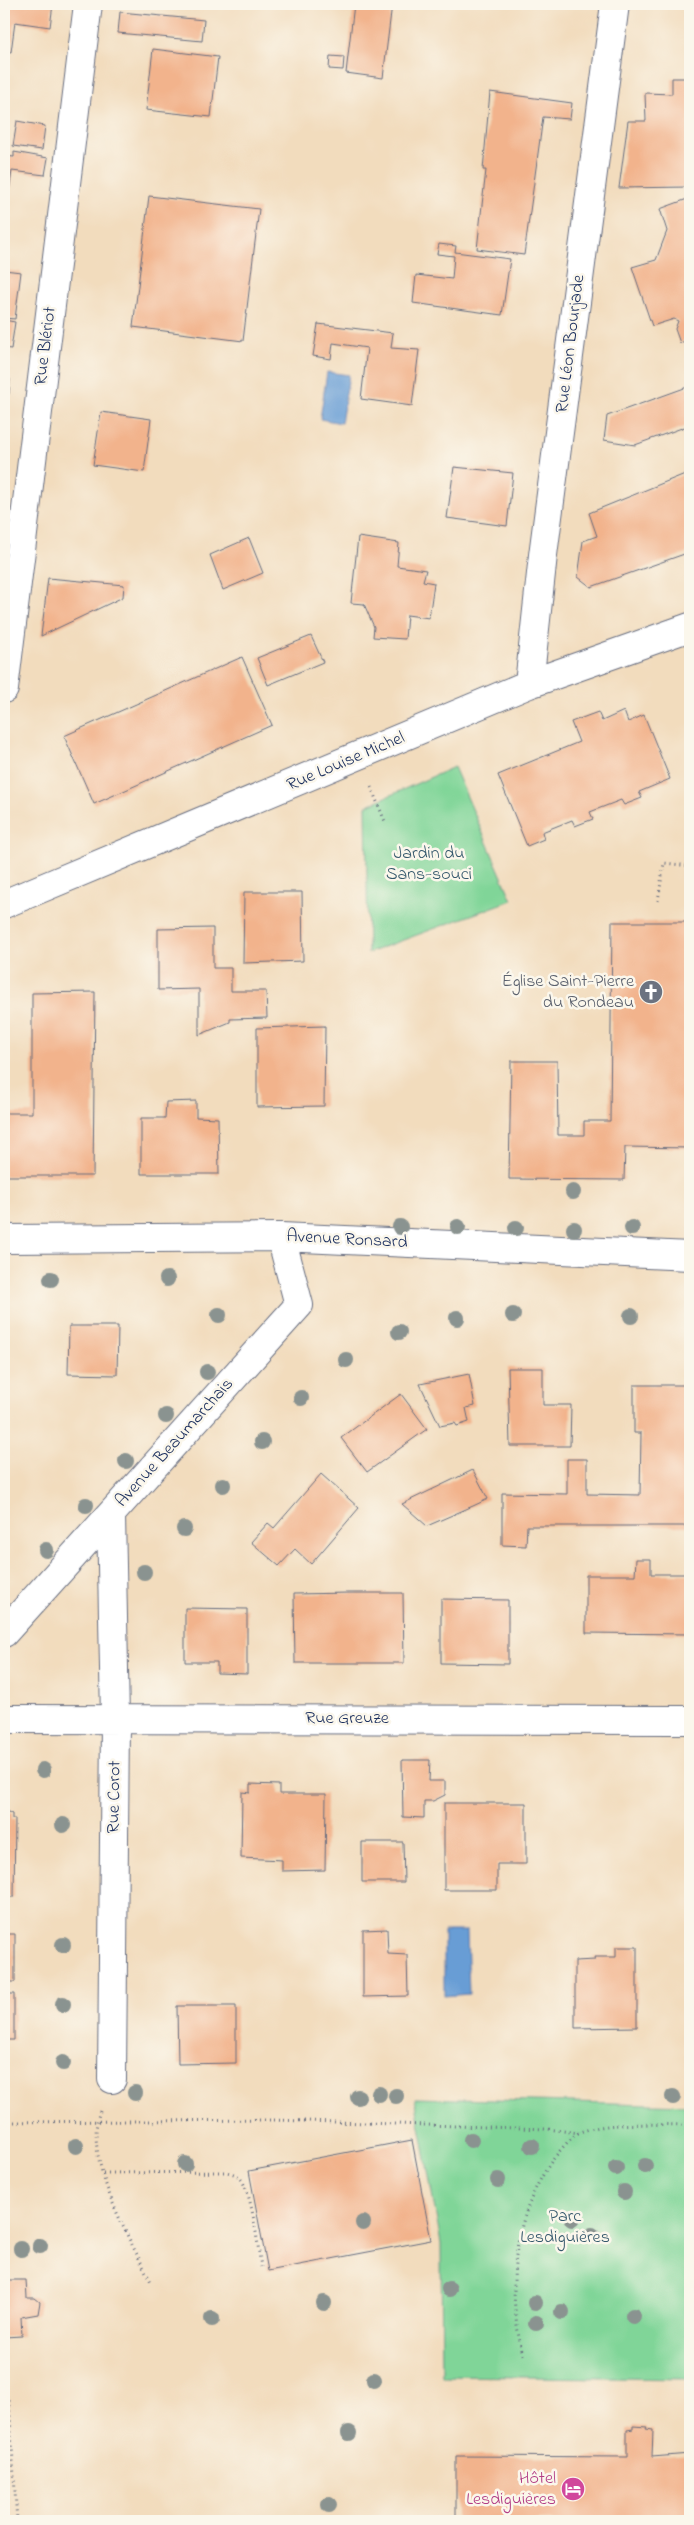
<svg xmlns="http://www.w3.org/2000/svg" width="694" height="2525" font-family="'Indie Flower',sans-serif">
<rect width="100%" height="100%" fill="#fbf7ec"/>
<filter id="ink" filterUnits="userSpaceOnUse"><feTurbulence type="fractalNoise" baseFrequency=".02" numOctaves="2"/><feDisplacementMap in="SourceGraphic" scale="10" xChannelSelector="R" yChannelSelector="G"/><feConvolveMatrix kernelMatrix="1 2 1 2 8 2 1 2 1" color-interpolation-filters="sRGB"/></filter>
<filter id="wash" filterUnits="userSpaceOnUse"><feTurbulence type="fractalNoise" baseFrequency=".0096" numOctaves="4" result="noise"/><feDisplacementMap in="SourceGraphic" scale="20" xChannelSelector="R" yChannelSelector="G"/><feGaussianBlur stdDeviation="1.12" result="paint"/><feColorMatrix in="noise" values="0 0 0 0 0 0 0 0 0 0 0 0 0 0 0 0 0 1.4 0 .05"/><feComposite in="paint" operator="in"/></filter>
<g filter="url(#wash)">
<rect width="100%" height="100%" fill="#f2dcbd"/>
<path fill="#80d598" stroke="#4e827b" d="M454,767L512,900L368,953L366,806Z
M415,2098L690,2105V2379L442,2376L441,2244Z"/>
<path fill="#689dd5" stroke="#42669a" d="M327,372L349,375L341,423L320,419Z
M444,1931H467L469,1994L444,1996Z"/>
<g id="blocks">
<path fill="#f2b38c" d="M4,4H53L50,27L15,22L11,52L4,51Z
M354,4H392L383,78L346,73Z
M120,12L204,20L202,41L118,33Z
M153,49L218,57L211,117L146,110Z
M330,56L344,57L343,70L329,69Z
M672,78H690L689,187L619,188L628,121H646L645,93L672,94Z
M490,92L572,103L570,119L543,117L524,255L477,249L486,170H483Z
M17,121L45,126L42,150L13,146Z
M14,152L48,158L45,175L12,171L8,199H4V156L14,157Z
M149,196L259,209L243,341L133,327Z
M690,198V339L680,343L675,329L678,321L674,319L652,326L632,267L656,260L667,231L660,209Z
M439,244L456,246L455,252L510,259L502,315L413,303L416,275L452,279L454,256L437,254Z
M4,270L21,272L15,319L4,318Z
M4,320L15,322L11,349L4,348Z
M318,324L393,333L391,348L419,350L412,406L361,399L367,348L333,343L331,359L313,356Z
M4,378L10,379L9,394L4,393Z
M690,386V425L635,445L604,440L607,416Z
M101,412L151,419L144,472L93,465Z
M454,467L513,473L507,526L447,518Z
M690,472V552L591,587L578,577L583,541L597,536L589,513Z
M358,537L399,543L397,566L426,570L423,581L434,583L429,618L407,615L405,639L373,637L374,627L364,604L351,603Z
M249,538L263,573L223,590L210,555Z
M48,578L124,585L123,597L41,636Z
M311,636L323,662L268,685L257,658Z
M242,657L272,725L94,804L64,736Z
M624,711L628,722L644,715L670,779L639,792L642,798L624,805L621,800L590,812L593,819L575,826L572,820L542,832L544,839L527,846L498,775L579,742L571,722L598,712L602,721Z
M244,892H302L303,961L243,963Z
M612,922H690V1148L625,1147L624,1180L509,1179L511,1061H557L558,1135H584V1121H610Z
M213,928V968H231V991H266L267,1018L230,1019V1022L199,1035V989L158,990V929Z
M95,992L93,1176H4V1113H32V993Z
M325,1026L324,1106L257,1107V1028Z
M196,1101V1117L218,1118L219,1174H141V1118H165L166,1102Z
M69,1326H118L117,1375L68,1374Z
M508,1368H543V1405H571L570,1446H510Z
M469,1374L475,1406L466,1408L469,1422L457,1426L455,1423L440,1426L420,1384Z
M634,1385H689L690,1526H527L526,1546L502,1545V1493L567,1494V1459H587V1494L640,1495L641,1433H634Z
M401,1394L427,1429L367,1472L341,1438Z
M473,1470L488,1499L473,1506L427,1526L402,1504Z
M321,1474L359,1508L311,1564L295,1549L279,1566L251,1542L268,1523L274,1528Z
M636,1559H651V1574H690V1634L586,1633V1575H635Z
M349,1593H403L404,1663H295L294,1594Z
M441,1599L508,1600V1664L441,1663Z
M185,1608L247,1609V1674L217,1673V1662H185Z
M402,1760H430L429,1781H445V1795L433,1801H424V1818L403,1817Z
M250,1784L279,1785V1794H326L325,1870L282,1871V1860L241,1858L242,1792L250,1793Z
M444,1803H526V1864H497V1890H444Z
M4,1810L12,1814V1819H15L14,1897H4Z
M362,1842H403L404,1882H362Z
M387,1929L388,1954L407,1955L408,1996L363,1997V1930Z
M4,1934H15V1982H4Z
M616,1947H637V2027L575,2028V1961L595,1960L594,1957H616Z
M4,1994H14V2040H4Z
M177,2006H236V2063L178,2064Z
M412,2140L431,2240L268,2271L249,2171Z
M4,2280H26L27,2298H35L40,2302L38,2314L21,2317L22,2336L4,2337Z
M633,2426L647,2427L646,2429L653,2430L652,2457L690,2454V2521H456V2456L627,2457V2430L633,2429Z"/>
</g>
</g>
<g filter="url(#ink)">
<use href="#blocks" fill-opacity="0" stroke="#666c7f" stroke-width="1"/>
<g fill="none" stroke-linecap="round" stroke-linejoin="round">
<g stroke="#666c7f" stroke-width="30">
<path id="minor" d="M529,684L543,555L615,4
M4,689L88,4
M4,904L529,684L690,627
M4,1239L281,1237L690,1256
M111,1515L115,1719L112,2079
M4,1633L299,1305L281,1237
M4,1719L690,1720"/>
</g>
<path stroke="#666c7f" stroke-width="3" stroke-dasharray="1 4" stroke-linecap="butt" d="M371,787L386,824
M658,901L664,863L690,866
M100,2111C82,2159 131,2241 152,2284
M4,2122L275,2120L547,2129L579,2133
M103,2173L226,2172C231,2173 236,2174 240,2178C252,2191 258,2247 261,2267
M523,2355C506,2288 512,2220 551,2162C558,2153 570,2137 580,2132C609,2121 659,2125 690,2125
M4,2392L9,2401L17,2521"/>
<use href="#minor" stroke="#fff" stroke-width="28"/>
</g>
<g fill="#8a9390">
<circle cx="573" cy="1192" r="8"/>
<circle cx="400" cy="1227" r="8"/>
<circle cx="458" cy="1227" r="8"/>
<circle cx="516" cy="1228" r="8"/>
<circle cx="632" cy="1228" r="8"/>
<circle cx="574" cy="1229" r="8"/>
<circle cx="51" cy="1279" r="8"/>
<circle cx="167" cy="1279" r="8"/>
<circle cx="219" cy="1315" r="8"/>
<circle cx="513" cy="1315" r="8"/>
<circle cx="631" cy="1316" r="8"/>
<circle cx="457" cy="1318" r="8"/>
<circle cx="399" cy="1332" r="8"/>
<circle cx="346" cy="1360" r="8"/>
<circle cx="207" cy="1372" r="8"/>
<circle cx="301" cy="1398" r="8"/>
<circle cx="166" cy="1416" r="8"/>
<circle cx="262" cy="1442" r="8"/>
<circle cx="126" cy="1461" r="8"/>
<circle cx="223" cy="1485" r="8"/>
<circle cx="86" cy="1505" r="8"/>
<circle cx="184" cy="1529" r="8"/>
<circle cx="46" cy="1550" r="8"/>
<circle cx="144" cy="1572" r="8"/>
<circle cx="43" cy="1770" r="8"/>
<circle cx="63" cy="1825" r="8"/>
<circle cx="63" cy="1945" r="8"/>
<circle cx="63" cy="2004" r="8"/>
<circle cx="63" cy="2063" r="8"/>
<circle cx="135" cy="2093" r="8"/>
<circle cx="379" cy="2094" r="8"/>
<circle cx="396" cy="2096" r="8"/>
<circle cx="358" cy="2097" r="8"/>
<circle cx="673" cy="2097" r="8"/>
<circle cx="471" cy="2140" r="8"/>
<circle cx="76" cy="2146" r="8"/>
<circle cx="532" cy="2146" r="8"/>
<circle cx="185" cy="2164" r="8"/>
<circle cx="645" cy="2166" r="8"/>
<circle cx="616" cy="2168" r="8"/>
<circle cx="498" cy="2180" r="8"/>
<circle cx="624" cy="2192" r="8"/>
<circle cx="572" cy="2219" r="8"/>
<circle cx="363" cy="2223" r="8"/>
<circle cx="592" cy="2235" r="8"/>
<circle cx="40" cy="2246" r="8"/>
<circle cx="21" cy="2249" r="8"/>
<circle cx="449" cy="2289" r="8"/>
<circle cx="324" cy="2303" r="8"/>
<circle cx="535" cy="2303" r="8"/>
<circle cx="562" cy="2312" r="8"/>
<circle cx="633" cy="2316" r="8"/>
<circle cx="212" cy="2319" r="8"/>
<circle cx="536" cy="2323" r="8"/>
<circle cx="374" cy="2380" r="8"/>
<circle cx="349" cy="2433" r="8"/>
<circle cx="329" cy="2505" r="8"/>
</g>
</g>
<defs>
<g id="church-disc" transform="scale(1.25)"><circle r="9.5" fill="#6b7280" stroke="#fbf7ec"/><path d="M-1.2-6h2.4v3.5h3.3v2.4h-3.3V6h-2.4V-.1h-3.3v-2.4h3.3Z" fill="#fff"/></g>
<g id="hotel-disc" transform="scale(1.25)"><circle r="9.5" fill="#d1479c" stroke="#fbf7ec"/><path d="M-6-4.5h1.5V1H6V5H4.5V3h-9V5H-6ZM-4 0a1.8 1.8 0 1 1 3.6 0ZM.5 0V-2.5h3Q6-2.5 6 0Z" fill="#fff"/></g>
</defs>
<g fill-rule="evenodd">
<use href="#church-disc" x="651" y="992"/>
<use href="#hotel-disc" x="573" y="2489"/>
</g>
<g text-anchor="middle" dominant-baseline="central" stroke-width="5" stroke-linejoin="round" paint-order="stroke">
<g font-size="18" fill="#1b2f5e" stroke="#fbf7ec">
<text transform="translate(571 344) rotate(-83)">Rue Léon Bourjade</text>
<text transform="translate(46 346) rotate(-83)">Rue Blériot</text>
<text transform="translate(346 762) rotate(-23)">Rue Louise Michel</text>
<text transform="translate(347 1240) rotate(3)">Avenue Ronsard</text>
<text transform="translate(175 1443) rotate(-48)">Avenue Beaumarchais</text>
<text x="347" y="1719">Rue Greuze</text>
<text transform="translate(115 1797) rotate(-89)">Rue Corot</text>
</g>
<g font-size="18" fill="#34586c" stroke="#fbf7ec">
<text x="429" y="854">Jardin du<tspan x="429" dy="21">Sans-souci</tspan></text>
<text x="565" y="2217">Parc<tspan x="565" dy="21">Lesdiguières</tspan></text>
</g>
<g font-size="18" fill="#5b616d" stroke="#fbf7ec" text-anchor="end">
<text x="634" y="982">Église Saint-Pierre<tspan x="634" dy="21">du Rondeau</tspan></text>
</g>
<g font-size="18" fill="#b23c85" stroke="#fbf7ec" text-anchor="end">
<text x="556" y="2479">Hôtel<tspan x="556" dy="21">Lesdiguières</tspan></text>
</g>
</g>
<rect width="694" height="2525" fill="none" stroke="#fbf7ec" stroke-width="20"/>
</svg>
